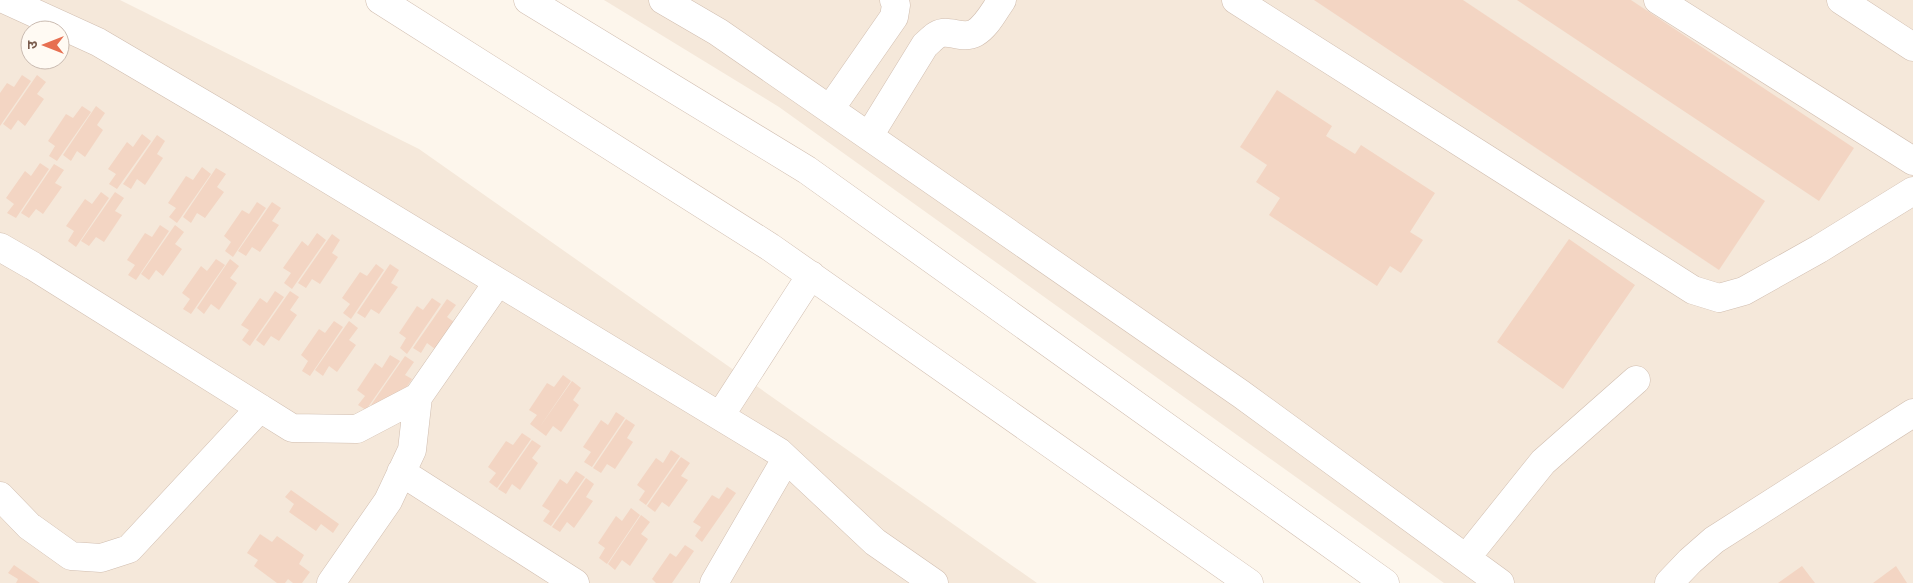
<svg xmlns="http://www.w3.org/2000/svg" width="1913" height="583" font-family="Helvetica,'Noto Sans Devanagari',sans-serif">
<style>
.residential{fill:#f5e8da;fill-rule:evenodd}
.building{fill:#f3d5c3}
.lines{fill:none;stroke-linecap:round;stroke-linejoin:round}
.minor-casing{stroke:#d1beb0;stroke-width:29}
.minor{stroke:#fff;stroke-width:28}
</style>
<rect width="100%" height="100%" fill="#fdf6ec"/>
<path class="residential" d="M 0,0 L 120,0 L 419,149 L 1037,583 L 0,583 ZM 30,30 L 60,30 L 60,60 L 30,60 Z
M 604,0 L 1913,0 L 1913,583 L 1444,583 L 779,107 Z"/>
<path class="building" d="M 1314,0 L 1463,0 L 1765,201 L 1719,270 Z
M 1517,0 L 1631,0 L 1854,148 L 1819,201 Z
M 22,75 L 31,81 L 0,126 L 0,93 L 7,83 L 14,87 Z
M 37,75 L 46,82 L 37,94 L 44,99 L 25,126 L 18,120 L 11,130 L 3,124 Z
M 1277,90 L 1332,126 L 1326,136 L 1355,154 L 1361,145 L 1435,193 L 1410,232 L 1423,240 L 1401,273 L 1390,266 L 1377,286 L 1269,215 L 1280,198 L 1256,182 L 1267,165 L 1240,147 Z
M 82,106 L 91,112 L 57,161 L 49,156 L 55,146 L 48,141 L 66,114 L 73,118 Z
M 96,106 L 105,113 L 97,125 L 103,130 L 85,157 L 77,151 L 71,161 L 63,155 Z
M 142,134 L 151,141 L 117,189 L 109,184 L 116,174 L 108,169 L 127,142 L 133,147 Z
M 157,135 L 165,141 L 157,154 L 163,158 L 145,185 L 137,179 L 131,189 L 123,184 Z
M 40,163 L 49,169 L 16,218 L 7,213 L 14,204 L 6,198 L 25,171 L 31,176 Z
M 54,164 L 64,170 L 55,183 L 62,187 L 43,214 L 36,209 L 29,218 L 21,213 Z
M 202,167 L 211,174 L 177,223 L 169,217 L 176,208 L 168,203 L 186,176 L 193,180 Z
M 216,168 L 226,174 L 217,187 L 224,192 L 205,218 L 197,213 L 191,223 L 183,217 Z
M 101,192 L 109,198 L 76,247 L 68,241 L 74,231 L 66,226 L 85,199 L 92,204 Z
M 115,192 L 124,198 L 115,211 L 122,215 L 104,242 L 96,237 L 89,246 L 81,241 Z
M 257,202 L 266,208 L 233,257 L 225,251 L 231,242 L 224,236 L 242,210 L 249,214 Z
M 272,202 L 281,208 L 272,221 L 279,225 L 260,252 L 252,247 L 246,256 L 238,251 Z
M 160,225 L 169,231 L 136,280 L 128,275 L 135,265 L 127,260 L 145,233 L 152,237 Z
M 175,225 L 184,232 L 175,244 L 182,249 L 163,276 L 156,270 L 149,280 L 141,274 Z
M 317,233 L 326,240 L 292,289 L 284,283 L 291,273 L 283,268 L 302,241 L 308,246 Z
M 332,234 L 340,240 L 332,253 L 338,257 L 320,284 L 312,279 L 306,288 L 298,283 Z
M 1569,239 L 1635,285 L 1563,389 L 1497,342 Z
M 216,259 L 225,265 L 191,314 L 183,309 L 190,299 L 182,293 L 201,266 L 207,271 Z
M 230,259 L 239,266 L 230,278 L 237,283 L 219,310 L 211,304 L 204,314 L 197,308 Z
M 376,264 L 384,270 L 351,319 L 343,313 L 350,304 L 342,298 L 360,272 L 367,276 Z
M 390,264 L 399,270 L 391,283 L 398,287 L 379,314 L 371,309 L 365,318 L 357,313 Z
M 275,291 L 284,297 L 250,346 L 242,340 L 249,330 L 241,325 L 260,298 L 267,303 Z
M 290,291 L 299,297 L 290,310 L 297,315 L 279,341 L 271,336 L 264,346 L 256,340 Z
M 432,298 L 441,304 L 407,354 L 400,348 L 406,338 L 399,333 L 417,306 L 423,310 Z
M 447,299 L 456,305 L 447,317 L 454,322 L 435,349 L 427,343 L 421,353 L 413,348 Z
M 334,321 L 343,327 L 310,376 L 302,371 L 308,361 L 301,355 L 319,329 L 325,333 Z
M 349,321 L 358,328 L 349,340 L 356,345 L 337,372 L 329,366 L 323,376 L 315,370 Z
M 390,355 L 400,361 L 366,410 L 358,405 L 365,396 L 357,390 L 375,363 L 382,368 Z
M 405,356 L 414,362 L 405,375 L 412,379 L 394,406 L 379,410 L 371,405 Z
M 563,375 L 571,381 L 539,428 L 572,381 L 581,388 L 573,400 L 579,405 L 561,432 L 553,426 L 546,436 L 530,424 L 537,415 L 529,410 L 547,383 L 554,387 Z
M 616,412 L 625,418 L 592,467 L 584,462 L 591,452 L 583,447 L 601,420 L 608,425 Z
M 626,419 L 635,425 L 627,438 L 633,442 L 615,469 L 607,464 L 601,473 L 593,468 Z
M 522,433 L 531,439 L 497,488 L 489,482 L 496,473 L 488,467 L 506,441 L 513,445 Z
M 532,440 L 541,446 L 532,458 L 538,463 L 520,490 L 512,484 L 506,494 L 498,489 Z
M 671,450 L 680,456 L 646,505 L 639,500 L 645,491 L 637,485 L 656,458 L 663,463 Z
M 681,457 L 690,463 L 681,476 L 688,480 L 669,507 L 662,502 L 655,512 L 647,506 Z
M 576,471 L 585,477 L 551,526 L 543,521 L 550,511 L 542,506 L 560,479 L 567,484 Z
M 586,478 L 594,484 L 586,497 L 593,501 L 574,528 L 567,522 L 560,532 L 552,527 Z
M 727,487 L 736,493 L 702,542 L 695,536 L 701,527 L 693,522 L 712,495 L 719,499 Z
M 291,490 L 339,524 L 333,533 L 321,524 L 316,531 L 289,512 L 294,504 L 285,497 Z
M 631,508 L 640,515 L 607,564 L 599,558 L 605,548 L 598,543 L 616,516 L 622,521 Z
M 641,515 L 650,522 L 641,534 L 648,539 L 630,566 L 622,560 L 615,570 L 608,564 Z
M 260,534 L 272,542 L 277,536 L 304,555 L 299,564 L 310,572 L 302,583 L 293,583 L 288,579 L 285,583 L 277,583 L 254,566 L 258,560 L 247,553 Z
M 685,545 L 694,551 L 672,583 L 656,583 L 652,579 L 670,553 L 676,557 Z
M 14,565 L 40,583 L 16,583 L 18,579 L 8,573 Z
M 1802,566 L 1815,583 L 1778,583 Z
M 1896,566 L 1907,583 L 1873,583 Z"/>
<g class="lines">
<g class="minor-casing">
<path id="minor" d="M 6,0 L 98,42 L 229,119 L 779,452 L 875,542 L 934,583
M 380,0 L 770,247 L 1249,583
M 528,0 L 807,170 L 1385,583
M 663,0 L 718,32 L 1241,394 L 1500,583
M 1236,0 L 1693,290 L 1719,298 L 1744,291 L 1819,249 L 1913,191
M 1658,0 L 1913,161
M 1841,0 L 1913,47
M 830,109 L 894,17 L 896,5 L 894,0
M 869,136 L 925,45 C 929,42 933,37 937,35 C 948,28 962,40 975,33 C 987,26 994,11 1002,0
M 0,247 L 33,266 L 292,428 L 357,429 L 418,397 L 498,282
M 720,416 L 811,275
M 401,472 L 575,583
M 0,496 L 29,526 L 71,556 L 101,558 L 129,549 L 260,408
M 1466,558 L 1543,462 L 1636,380
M 331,583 L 388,501 L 412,450 L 418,397
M 714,583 L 786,459
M 1669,583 L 1690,561 L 1714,540 L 1913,413"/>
</g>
<use href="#minor" class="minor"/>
</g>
<g transform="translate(45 45) rotate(270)"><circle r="24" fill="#fffaf3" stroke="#cabbb1"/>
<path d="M0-4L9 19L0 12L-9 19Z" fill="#e76f51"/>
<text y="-8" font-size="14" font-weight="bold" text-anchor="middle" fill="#7a5c4d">उ</text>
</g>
</svg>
